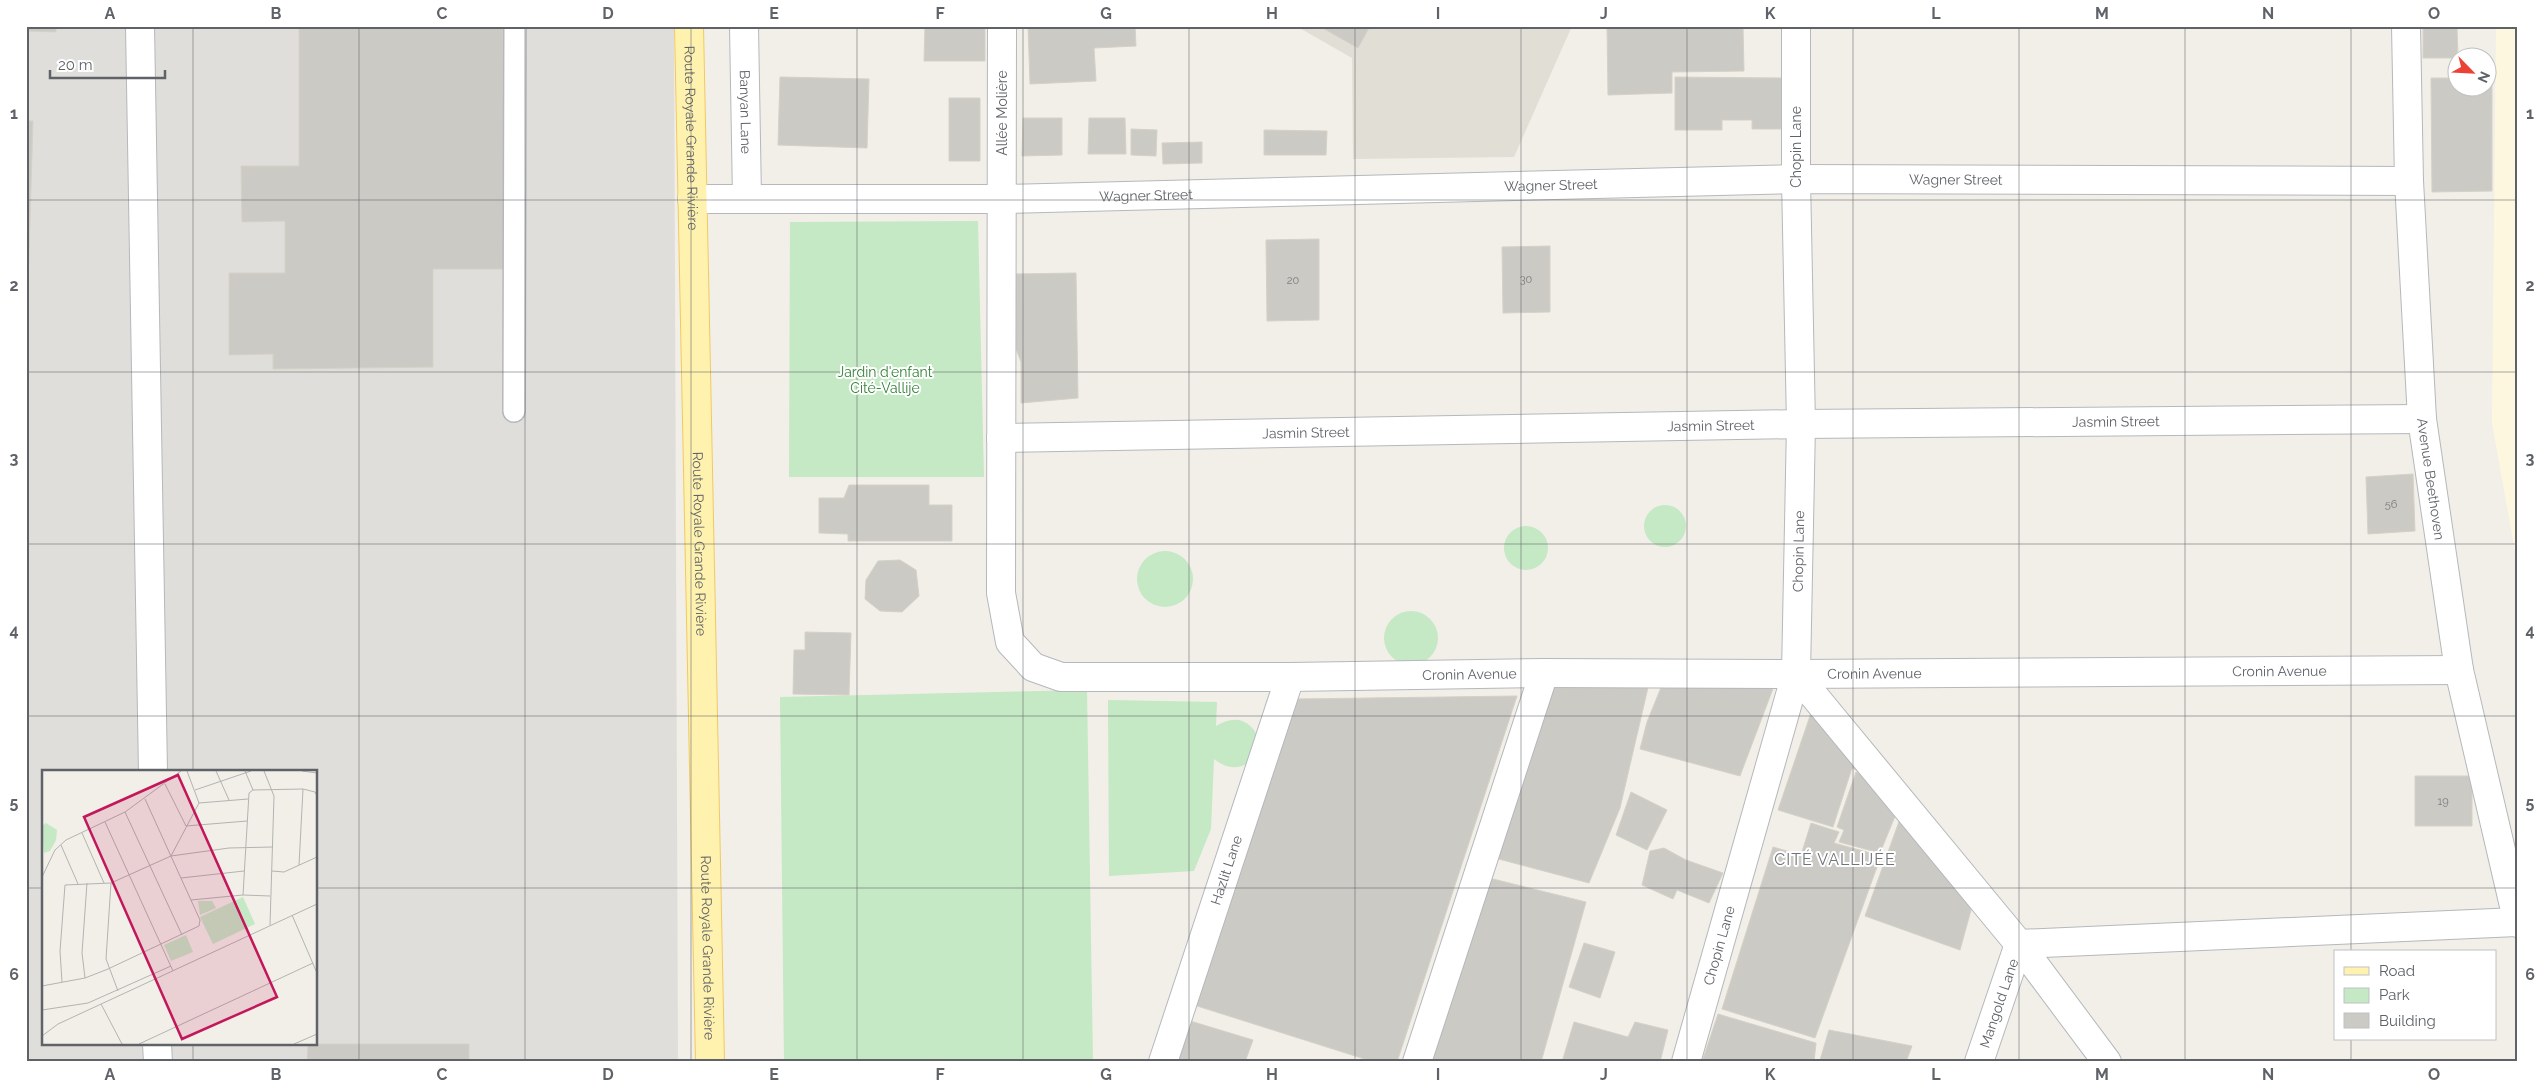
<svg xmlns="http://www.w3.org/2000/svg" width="2544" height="1088" font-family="Raleway,sans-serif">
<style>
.commercial{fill:#fef7e0}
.industrial{fill:#e0deda;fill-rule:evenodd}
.education{fill:#e1ded6}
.green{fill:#c5e8c5}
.building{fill:#cccac5;stroke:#d6d1c6}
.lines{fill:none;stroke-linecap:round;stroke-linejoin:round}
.lane-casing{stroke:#b5b8bc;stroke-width:24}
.street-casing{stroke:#b5b8bc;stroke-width:30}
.primary-casing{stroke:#f2c960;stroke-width:30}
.lane{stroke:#fff;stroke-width:21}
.street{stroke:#fff;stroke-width:28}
.primary{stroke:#fff2af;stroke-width:28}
.grid{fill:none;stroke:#5f6368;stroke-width:1;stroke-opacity:0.55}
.labels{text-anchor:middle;stroke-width:4;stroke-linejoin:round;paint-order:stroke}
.number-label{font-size:11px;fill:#7a7d7f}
.street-label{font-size:14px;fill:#5f6368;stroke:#fff}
.park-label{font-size:14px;fill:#348238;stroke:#fff}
.quarter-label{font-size:16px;letter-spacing:1px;fill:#70757a;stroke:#fff}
.inset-road{fill:none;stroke:#b3b3b1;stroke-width:1}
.view{fill:#c2185b;fill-opacity:0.15;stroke:#c2185b;stroke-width:2.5}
.inset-edge{fill:none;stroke:#5f6368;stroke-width:2.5}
.neatline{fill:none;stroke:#5f6368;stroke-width:2}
.grid-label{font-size:16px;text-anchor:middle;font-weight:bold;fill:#5f6368}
</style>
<rect width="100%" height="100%" fill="#f1efe8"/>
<path class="commercial" d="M 2496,26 L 2518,26 L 2518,568 L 2492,423 Z"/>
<path class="industrial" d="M 26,26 L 674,26 L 678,1062 L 26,1062 ZM 44,772 L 316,772 L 316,1044 L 44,1044 Z"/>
<path class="education" d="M 1296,26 L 1572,26 L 1514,157 L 1353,159 L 1352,58 Z"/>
<path class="green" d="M 978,221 L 984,477 L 789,477 L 790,222 Z
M1644 526a21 21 0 1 1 42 0a21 21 0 1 1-42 0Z
M1504 548a22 22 0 1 1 44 0a22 22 0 1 1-44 0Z
M1137 579a28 28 0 1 1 56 0a28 28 0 1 1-56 0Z
M1384 638a27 27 0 1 1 54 0a27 27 0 1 1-54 0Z
M 1087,690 L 1093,1062 L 784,1062 L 780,697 Z
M 1108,700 L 1217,702 L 1216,726 C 1229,718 1243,716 1254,730 C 1256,733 1258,737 1258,741 C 1257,748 1251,757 1249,763 C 1235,770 1226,768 1214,759 L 1211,829 L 1194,871 L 1109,876 Z"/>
<path class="building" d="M 26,26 L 56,26 L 56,32 L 26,31 Z
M 299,26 L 503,26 L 504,269 L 433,269 L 433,367 L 273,369 L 273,354 L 229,355 L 229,273 L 285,273 L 285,221 L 242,222 L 241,166 L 299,166 Z
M 925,26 L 985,26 L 985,61 L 924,61 Z
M 1028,26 L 1135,26 L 1136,46 L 1094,48 L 1096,81 L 1030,84 Z
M 1319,26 L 1370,26 L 1358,48 Z
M 1607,26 L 1743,26 L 1744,71 L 1672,72 L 1672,93 L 1608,95 Z
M 2423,26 L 2457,26 L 2458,58 L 2423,58 Z
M 780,77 L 869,79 L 867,148 L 778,145 Z
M 1675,77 L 1782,78 L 1781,129 L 1752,129 L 1752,120 L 1722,120 L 1722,130 L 1675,130 Z
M 2486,77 L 2492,77 L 2492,191 L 2432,192 L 2431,78 L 2456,78 L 2456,88 L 2486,88 Z
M 949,98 L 980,98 L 980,161 L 949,161 Z
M 1023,118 L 1062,118 L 1062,155 L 1022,156 Z
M 1089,118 L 1125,118 L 1126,154 L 1088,154 Z
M 26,121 L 33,121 L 28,285 L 26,285 Z
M 1131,129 L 1157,130 L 1156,156 L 1131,155 Z
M 1264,130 L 1327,131 L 1326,155 L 1264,155 Z
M 1202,142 L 1202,163 L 1163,164 L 1162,143 Z
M 1319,239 L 1319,320 L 1267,321 L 1266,240 Z
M 1550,246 L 1550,312 L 1503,313 L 1502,247 Z
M 1076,273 L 1078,398 L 1021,403 L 1021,362 L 1016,349 L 1014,274 Z
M 2413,474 L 2415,531 L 2368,534 L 2366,477 Z
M 849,485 L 929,485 L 929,505 L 952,505 L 952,541 L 848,541 L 848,534 L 819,533 L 819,498 L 844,498 Z
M 900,560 L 916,570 L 919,596 L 902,612 L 880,611 L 865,599 L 866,580 L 878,561 Z
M 805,632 L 851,633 L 849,695 L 793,694 L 794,650 L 805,650 Z
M 1650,679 L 1620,808 L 1589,883 L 1495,858 L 1554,680 Z
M 1662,685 L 1774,686 L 1740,776 L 1640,749 L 1647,722 Z
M 1517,696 L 1397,1062 L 1374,1062 L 1194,1005 L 1294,699 Z
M 1812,710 L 1865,774 L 1852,768 L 1833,827 L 1778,810 Z
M 1856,772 L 1867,777 L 1898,809 L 1880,853 L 1839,842 L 1844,830 L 1837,827 Z
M 2415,776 L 2472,776 L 2472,826 L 2415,826 Z
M 1631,792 L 1667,810 L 1647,850 L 1616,835 Z
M 1901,816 L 1973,903 L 1960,950 L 1865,916 Z
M 1811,823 L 1839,832 L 1834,843 L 1881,856 L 1815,1038 L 1722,1009 L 1773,847 L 1801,855 Z
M 1664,848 L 1686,860 L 1723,873 L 1709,903 L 1677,890 L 1673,899 L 1642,885 L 1650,851 Z
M 1489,878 L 1586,902 L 1541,1062 L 1430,1062 Z
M 1584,943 L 1615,952 L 1600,998 L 1569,987 Z
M 1718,1014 L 1816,1043 L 1814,1062 L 1702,1062 Z
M 1187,1020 L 1253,1040 L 1245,1062 L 1174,1062 Z
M 1574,1022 L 1628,1037 L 1635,1022 L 1668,1030 L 1660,1062 L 1562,1062 Z
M 1829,1030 L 1912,1046 L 1906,1062 L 1825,1062 L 1820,1060 Z
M 308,1044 L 469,1044 L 469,1062 L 307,1062 Z"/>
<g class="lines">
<g class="lane-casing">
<path id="lane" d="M 514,411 L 515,26"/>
</g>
<g class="street-casing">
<g id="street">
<path d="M 140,26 L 153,772"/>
<path id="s1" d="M 744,26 L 747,199"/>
<path id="s2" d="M 1002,26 L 1001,593 L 1010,642 L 1033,667 L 1061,677 L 1290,677 L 1544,673 L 1796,674 L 2459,670"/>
<path id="s3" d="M 2406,26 L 2409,181 L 2422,419 L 2459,670 L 2518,923"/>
<path id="s4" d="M 692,199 L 1003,199 L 1796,179 L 2409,181"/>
<path id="s5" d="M 1001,438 L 1801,424 L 2422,419"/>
<path d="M 1796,674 L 2019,944 L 2107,1062"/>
<path d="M 157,1044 L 158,1062"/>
<path id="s6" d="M 1163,1062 L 1290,677"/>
<path d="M 1417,1062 L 1544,673"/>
<path id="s7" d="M 1686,1062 L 1796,674 L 1801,424 L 1796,179 L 1796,26"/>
<path id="s8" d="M 1979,1062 L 2019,944 L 2517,922"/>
</g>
</g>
<g class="primary-casing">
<g id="primary">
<path id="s9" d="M 689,26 L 710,1062"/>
</g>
</g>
<use href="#lane" class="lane"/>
<use href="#street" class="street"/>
<use href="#primary" class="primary"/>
</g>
<path class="grid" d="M 193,26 L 193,772M 359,26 L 359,1062M 525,26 L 525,1062M 691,26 L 691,1062M 857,26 L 857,1062M 1023,26 L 1023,1062M 1189,26 L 1189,1062M 1355,26 L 1355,1062M 1521,26 L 1521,1062M 1687,26 L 1687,1062M 1853,26 L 1853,1062M 2019,26 L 2019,1062M 2185,26 L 2185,1062M 2351,26 L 2351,952M 26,200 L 2518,200M 26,372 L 2518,372M 26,544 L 2518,544M 26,716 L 2518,716M 26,888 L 44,888M 316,888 L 2518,888M 2351,1039 L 2351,1062M 193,1044 L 193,1062"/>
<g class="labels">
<g class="number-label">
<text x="1526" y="283">30</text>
<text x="1293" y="284">20</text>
<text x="2391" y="508">56</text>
<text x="2443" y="805">19</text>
</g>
<g class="street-label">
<text dy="5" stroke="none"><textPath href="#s1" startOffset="86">Banyan Lane</textPath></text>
<text transform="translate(1002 113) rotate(-90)" y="5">Allée Molière</text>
<text dy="5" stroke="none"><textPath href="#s9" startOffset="112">Route Royale Grande Rivière</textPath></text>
<text transform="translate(1796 147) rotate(-90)" y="5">Chopin Lane</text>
<text dy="5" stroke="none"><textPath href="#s4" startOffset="1264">Wagner Street</textPath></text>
<text dy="5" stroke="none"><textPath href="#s4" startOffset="859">Wagner Street</textPath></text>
<text dy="5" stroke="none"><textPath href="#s4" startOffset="454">Wagner Street</textPath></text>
<text dy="5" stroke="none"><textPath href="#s5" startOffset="1115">Jasmin Street</textPath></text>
<text dy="5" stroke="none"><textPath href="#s5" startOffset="710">Jasmin Street</textPath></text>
<text dy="5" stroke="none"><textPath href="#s5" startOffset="305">Jasmin Street</textPath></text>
<text dy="5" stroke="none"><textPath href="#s3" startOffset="454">Avenue Beethoven</textPath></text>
<text dy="5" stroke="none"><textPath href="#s9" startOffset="518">Route Royale Grande Rivière</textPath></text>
<text dy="5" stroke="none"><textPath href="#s7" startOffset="526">Chopin Lane</textPath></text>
<text dy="5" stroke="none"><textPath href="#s2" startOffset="1899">Cronin Avenue</textPath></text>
<text dy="5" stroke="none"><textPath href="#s2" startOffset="1089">Cronin Avenue</textPath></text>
<text dy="5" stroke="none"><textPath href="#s2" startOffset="1494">Cronin Avenue</textPath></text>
<text dy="5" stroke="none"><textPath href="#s6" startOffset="202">Hazlit Lane</textPath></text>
<text dy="5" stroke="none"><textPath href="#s7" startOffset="121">Chopin Lane</textPath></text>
<text dy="5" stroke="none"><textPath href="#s9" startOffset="922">Route Royale Grande Rivière</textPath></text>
<text dy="5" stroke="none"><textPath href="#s8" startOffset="62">Mangold Lane</textPath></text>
</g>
<g class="park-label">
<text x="885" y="377">Jardin d'enfant<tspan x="885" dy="16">Cité-Vallije</tspan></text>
</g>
<g class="quarter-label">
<text x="1835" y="865">CITÉ VALLIJÉE</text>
</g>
</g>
<g transform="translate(42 770)">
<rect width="275" height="275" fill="#f1efe8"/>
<path d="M 4,53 L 15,60 L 14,70 L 8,81 L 2,83 L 0,56 ZM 201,127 L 213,154 L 171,174 L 158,147 ZM 156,131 L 170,131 L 174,138 L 158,145 ZM 144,165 L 151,182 L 129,191 L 122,175 Z" fill="#c5e8c5"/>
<path class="inset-road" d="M 145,1 L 157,33M 174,1 L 187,30M 203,1 L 211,20M 222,1 L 232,26 L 228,155M 260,1 L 275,3M 123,14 L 144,56 L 205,51M 153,20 L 209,1M 157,33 L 206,29M 83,42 L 140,165M 63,52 L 131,201M 40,63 L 62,113M 19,75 L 36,114M 129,86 L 157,33M 257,95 L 261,19M 230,101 L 242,102 L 275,87M 0,107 L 13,80 L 24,70 L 83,42 L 139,1M 139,108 L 202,101M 69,113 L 64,189 L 76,221M 201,125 L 207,23 L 211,20 L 261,19 L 273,22 L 275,26M 149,130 L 201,125 L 228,126M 250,145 L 275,203M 43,208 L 40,183 L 45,113M 20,212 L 18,181 L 23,115 L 69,113 L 129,86 L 187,78 L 231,77M 0,216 L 43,208 L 66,199 L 157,156 L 158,150 L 103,29M 59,234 L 80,274M 0,240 L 46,233 L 129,196M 0,266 L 16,254 L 275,134M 97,274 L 271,193M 252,274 L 275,264"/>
<path class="view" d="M 136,5 L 235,227 L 140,269 L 42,47 Z"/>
<rect width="275" height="275" class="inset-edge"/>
</g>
<rect width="2544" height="1088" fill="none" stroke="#ffffff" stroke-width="55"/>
<rect x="2334" y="950" width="162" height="90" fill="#ffffff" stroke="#bfc1c3"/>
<rect x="2344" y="967" width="25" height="8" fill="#fff2af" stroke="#bfc1c3"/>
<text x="2379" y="976" font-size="15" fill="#5f6368">Road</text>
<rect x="2344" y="988" width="25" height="15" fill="#c5e8c5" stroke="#bfc1c3"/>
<text x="2379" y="1000" font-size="15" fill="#5f6368">Park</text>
<rect x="2344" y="1013" width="25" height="15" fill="#cccac5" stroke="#bfc1c3"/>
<text x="2379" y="1026" font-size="15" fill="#5f6368">Building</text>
<g transform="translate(2472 72) rotate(114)"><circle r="24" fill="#ffffff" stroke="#bfc1c3"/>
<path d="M0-4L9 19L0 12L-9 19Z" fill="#ea4335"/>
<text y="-8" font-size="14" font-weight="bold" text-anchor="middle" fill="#5f6368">N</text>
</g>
<path d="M50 70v8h115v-8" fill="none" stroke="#5f6368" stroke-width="2.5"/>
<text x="58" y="70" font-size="15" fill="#5f6368" stroke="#ffffff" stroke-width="4" paint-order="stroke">20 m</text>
<rect x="28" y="28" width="2488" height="1032" class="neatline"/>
<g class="grid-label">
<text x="110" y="19">A</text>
<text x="276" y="19">B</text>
<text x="442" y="19">C</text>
<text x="608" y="19">D</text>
<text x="774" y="19">E</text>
<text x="940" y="19">F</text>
<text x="1106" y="19">G</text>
<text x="1272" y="19">H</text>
<text x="1438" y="19">I</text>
<text x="1604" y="19">J</text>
<text x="1770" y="19">K</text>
<text x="1936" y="19">L</text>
<text x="2102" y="19">M</text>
<text x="2268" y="19">N</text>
<text x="2434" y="19">O</text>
<text x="14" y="119">1</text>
<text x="2530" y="119">1</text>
<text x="14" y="291">2</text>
<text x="2530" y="291">2</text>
<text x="14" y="464">3</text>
<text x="2530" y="464">3</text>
<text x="14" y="636">4</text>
<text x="2530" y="636">4</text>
<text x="14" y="808">5</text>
<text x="2530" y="808">5</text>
<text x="14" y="980">6</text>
<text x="2530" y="980">6</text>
<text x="110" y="1080">A</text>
<text x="276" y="1080">B</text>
<text x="442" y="1080">C</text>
<text x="608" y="1080">D</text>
<text x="774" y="1080">E</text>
<text x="940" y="1080">F</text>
<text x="1106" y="1080">G</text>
<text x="1272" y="1080">H</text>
<text x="1438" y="1080">I</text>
<text x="1604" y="1080">J</text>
<text x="1770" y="1080">K</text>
<text x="1936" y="1080">L</text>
<text x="2102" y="1080">M</text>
<text x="2268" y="1080">N</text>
<text x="2434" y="1080">O</text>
</g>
</svg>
